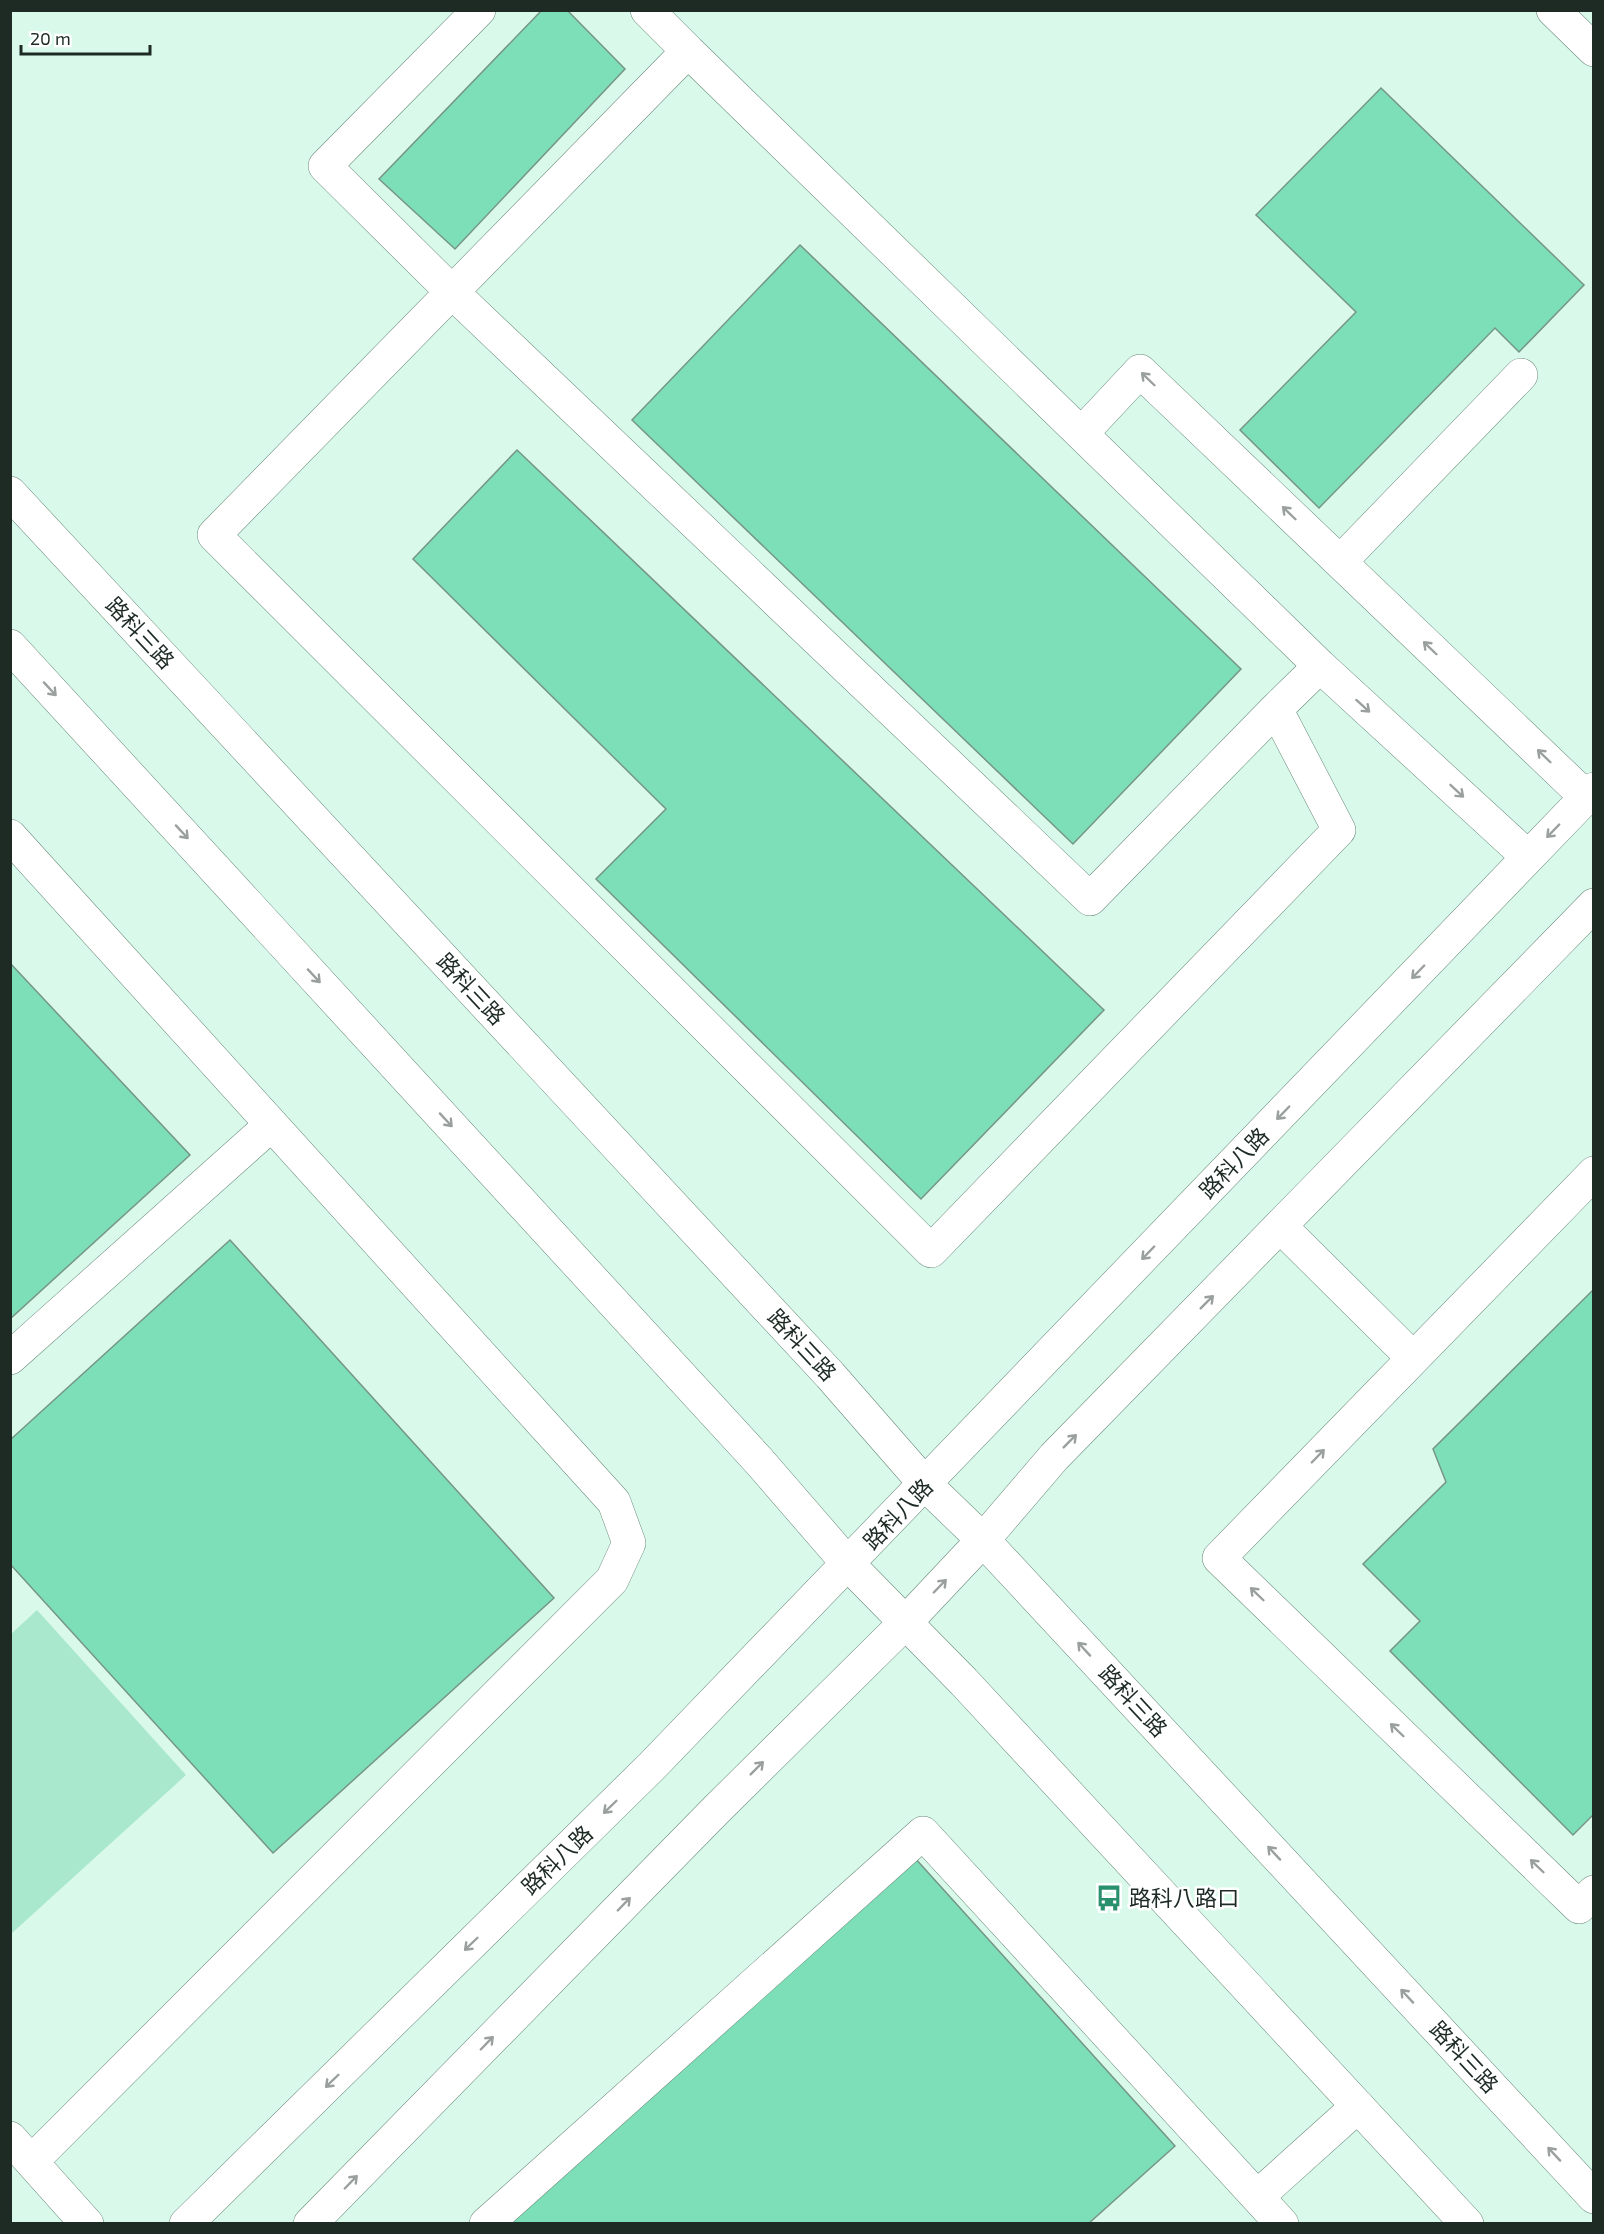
<svg xmlns="http://www.w3.org/2000/svg" width="1604" height="2234" font-family="'Exo 2','Noto Sans TC',sans-serif">
<style>
.green{fill:#aae8cd}
.building{fill:#7ddfb7;stroke:#769587;stroke-width:1.5}
.lines{fill:none;stroke-linecap:round;stroke-linejoin:round}
.minor-casing{stroke:#6a897b;stroke-width:34}
.minor{stroke:#fff;stroke-width:33}
.oneway{stroke:#9aa09d}
.labels{text-anchor:middle;stroke-width:5;stroke-linejoin:round;paint-order:stroke}
.street-label{font-size:22px;fill:#1e2b25;stroke:#fff}
.poi-label{font-size:22px;fill:#1e2b25;stroke:#fff;text-anchor:start}
</style>
<rect width="100%" height="100%" fill="#d9faeb"/>
<path class="green" d="M 37,1610 L 186,1775 L 11,1934 L 11,1634 Z"/>
<path class="building" d="M 542,10 L 567,10 L 625,69 L 455,249 L 379,179 Z
M 1381,88 L 1584,285 L 1519,352 L 1495,328 L 1319,508 L 1240,430 L 1356,312 L 1256,215 Z
M 800,245 L 1241,669 L 1073,844 L 632,420 Z
M 517,450 L 1104,1010 L 921,1199 L 596,879 L 666,809 L 413,559 Z
M 10,963 L 190,1155 L 10,1319 Z
M 230,1240 L 554,1598 L 273,1853 L 10,1564 L 10,1440 Z
M 1594,1289 L 1594,1814 L 1573,1835 L 1390,1651 L 1420,1621 L 1363,1564 L 1446,1482 L 1433,1449 Z
M 914,1857 L 1175,2146 L 1088,2224 L 507,2224 Z"/>
<g class="lines">
<g class="minor-casing">
<path id="minor" d="M 479,10 L 325,166 L 452,292 L 1090,899 L 1276,709
M 647,10 L 688,51
M 1553,10 L 1594,50
M 1082,433 L 1140,371 L 1586,797
M 10,493 L 830,1375 L 926,1485 L 983,1540 L 1594,2197
M 1340,562 L 1521,375
M 10,646 L 759,1461 L 849,1565 L 964,1682 L 1467,2224
M 1320,666 L 1276,709 L 1339,830 L 931,1251 L 214,535 L 688,51 L 1320,666 L 1528,857
M 10,836 L 614,1502 L 629,1543 L 612,1580 L 32,2161
M 1594,1173 L 1219,1558 L 1579,1907 L 1594,1892
M 1281,1227 L 1413,1358
M 10,1358 L 271,1125
M 10,2138 L 87,2224
M 1258,2196 L 1358,2106
M 186,2224 L 652,1766 L 1594,789
M 310,2224 L 716,1810 L 904,1624 L 983,1540 L 1054,1457 L 1594,905
M 486,2224 L 923,1833 L 1282,2224"/>
</g>
<use href="#minor" class="minor"/>
</g>
<defs><path id="oneway-shaft" d="M-6 0H5M1.5-3L5.5 0L1.5 3" fill="none" stroke-width="1.6" stroke-linecap="round" stroke-linejoin="round" transform="scale(1.5)"/></defs>
<g class="oneway">
<use href="#oneway-shaft" transform="translate(1148 379) rotate(-136)"/>
<use href="#oneway-shaft" transform="translate(1289 513) rotate(-136)"/>
<use href="#oneway-shaft" transform="translate(1430 648) rotate(-136)"/>
<use href="#oneway-shaft" transform="translate(50 689) rotate(47)"/>
<use href="#oneway-shaft" transform="translate(1363 706) rotate(42)"/>
<use href="#oneway-shaft" transform="translate(1544 756) rotate(-136)"/>
<use href="#oneway-shaft" transform="translate(1457 791) rotate(43)"/>
<use href="#oneway-shaft" transform="translate(1553 831) rotate(134)"/>
<use href="#oneway-shaft" transform="translate(182 832) rotate(47)"/>
<use href="#oneway-shaft" transform="translate(1418 972) rotate(134)"/>
<use href="#oneway-shaft" transform="translate(314 976) rotate(47)"/>
<use href="#oneway-shaft" transform="translate(1283 1113) rotate(134)"/>
<use href="#oneway-shaft" transform="translate(446 1120) rotate(47)"/>
<use href="#oneway-shaft" transform="translate(1148 1253) rotate(134)"/>
<use href="#oneway-shaft" transform="translate(1207 1302) rotate(-45)"/>
<use href="#oneway-shaft" transform="translate(1070 1441) rotate(-45)"/>
<use href="#oneway-shaft" transform="translate(1318 1456) rotate(-46)"/>
<use href="#oneway-shaft" transform="translate(940 1586) rotate(-46)"/>
<use href="#oneway-shaft" transform="translate(1257 1594) rotate(-136)"/>
<use href="#oneway-shaft" transform="translate(1084 1649) rotate(-133)"/>
<use href="#oneway-shaft" transform="translate(1397 1730) rotate(-136)"/>
<use href="#oneway-shaft" transform="translate(757 1768) rotate(-45)"/>
<use href="#oneway-shaft" transform="translate(610 1807) rotate(136)"/>
<use href="#oneway-shaft" transform="translate(1274 1853) rotate(-133)"/>
<use href="#oneway-shaft" transform="translate(1537 1866) rotate(-136)"/>
<use href="#oneway-shaft" transform="translate(624 1904) rotate(-46)"/>
<use href="#oneway-shaft" transform="translate(471 1944) rotate(136)"/>
<use href="#oneway-shaft" transform="translate(1407 1996) rotate(-133)"/>
<use href="#oneway-shaft" transform="translate(487 2043) rotate(-46)"/>
<use href="#oneway-shaft" transform="translate(332 2081) rotate(136)"/>
<use href="#oneway-shaft" transform="translate(1554 2154) rotate(-133)"/>
<use href="#oneway-shaft" transform="translate(351 2182) rotate(-46)"/>
</g>
<defs>
<g id="bus-bare" transform="scale(2.07)"><path d="M-5-6H5V4H4V6H2V4H-2V6H-4V4H-5ZM-3.5-4V0h7V-4ZM-3.5 1.2v1.5H-2V1.2ZM2 1.2v1.5H3.5V1.2Z" fill="#29906d" stroke="#fff" stroke-width="2.5" paint-order="stroke"/></g>
</defs>
<g fill-rule="evenodd">
<use href="#bus-bare" x="1109" y="1898"/>
</g>
<g class="labels">
<g class="street-label">
<text transform="translate(140 633) rotate(47)" y="8">路科三路</text>
<text transform="translate(471 989) rotate(47)" y="8">路科三路</text>
<text transform="translate(1234 1163) rotate(-46)" y="8">路科八路</text>
<text transform="translate(802 1345) rotate(47)" y="8">路科三路</text>
<text transform="translate(898 1514) rotate(-46)" y="8">路科八路</text>
<text transform="translate(1133 1701) rotate(47)" y="8">路科三路</text>
<text transform="translate(557 1860) rotate(-44)" y="8">路科八路</text>
<text transform="translate(1464 2057) rotate(47)" y="8">路科三路</text>
</g>
<g class="poi-label">
<text x="1129" y="1906">路科八路口</text>
</g>
</g>
<rect width="1604" height="2234" fill="none" stroke="#1e2b25" stroke-width="24"/>
<path d="M21 45v9h129v-9" fill="none" stroke="#1e2b25" stroke-width="3"/>
<text x="30" y="45" font-size="18" fill="#1e2b25" stroke="#ffffff" stroke-width="4.5" paint-order="stroke">20 m</text>
</svg>
